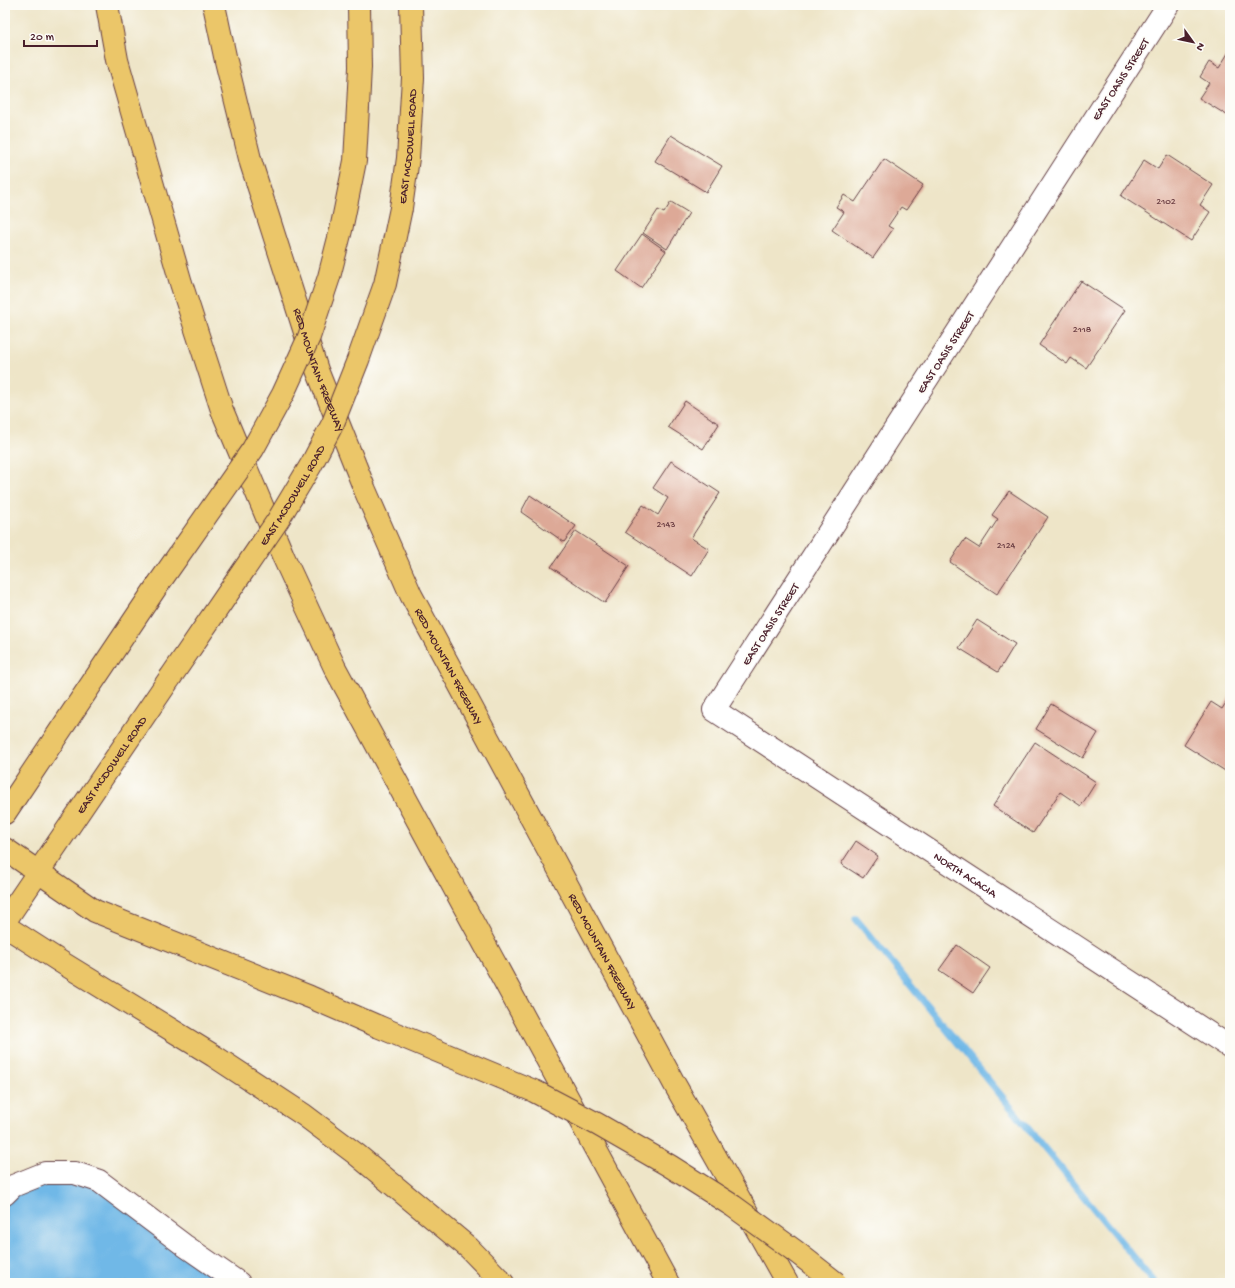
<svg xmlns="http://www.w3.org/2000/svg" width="1235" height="1288" font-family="'Gochi Hand',sans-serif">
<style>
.water{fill:#6fb8e7;stroke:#5c6c89}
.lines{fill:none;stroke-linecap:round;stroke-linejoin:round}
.stream{stroke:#6fb8e7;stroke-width:7}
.building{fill:#dda997}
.minor-casing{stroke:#633d43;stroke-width:24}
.major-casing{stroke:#633d43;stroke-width:24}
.highway-casing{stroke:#633d43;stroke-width:24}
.minor{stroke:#fff;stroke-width:22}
.major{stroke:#ebc669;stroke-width:22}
.highway{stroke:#ebc669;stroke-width:22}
.major-bridge-casing{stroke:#633d43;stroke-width:24;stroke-linecap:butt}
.highway-bridge-casing{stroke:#633d43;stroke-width:24;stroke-linecap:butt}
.major-bridge{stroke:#ebc669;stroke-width:22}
.highway-bridge{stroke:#ebc669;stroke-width:22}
.labels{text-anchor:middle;stroke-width:3.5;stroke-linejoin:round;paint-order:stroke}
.number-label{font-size:10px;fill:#6f4246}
.street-label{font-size:12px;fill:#4a1f2b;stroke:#fdfcf7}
</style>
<rect width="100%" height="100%" fill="#fdfcf7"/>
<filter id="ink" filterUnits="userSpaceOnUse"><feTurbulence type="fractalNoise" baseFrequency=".025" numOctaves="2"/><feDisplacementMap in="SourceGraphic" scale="8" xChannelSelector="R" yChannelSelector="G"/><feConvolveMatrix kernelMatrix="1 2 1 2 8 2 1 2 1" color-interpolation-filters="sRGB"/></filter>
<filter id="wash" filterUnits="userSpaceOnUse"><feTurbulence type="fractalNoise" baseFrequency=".012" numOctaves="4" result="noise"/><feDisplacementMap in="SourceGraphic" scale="16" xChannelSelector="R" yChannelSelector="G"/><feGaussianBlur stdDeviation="0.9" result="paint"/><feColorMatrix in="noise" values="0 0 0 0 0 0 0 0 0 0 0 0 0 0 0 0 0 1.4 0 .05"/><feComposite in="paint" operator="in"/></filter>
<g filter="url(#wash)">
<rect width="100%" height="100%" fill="#eee5c8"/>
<path class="water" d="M 75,1173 L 239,1283 L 5,1283 L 5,1194 Z"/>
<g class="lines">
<path class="stream" d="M 856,919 L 1155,1283"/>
</g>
<g id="blocks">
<path class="building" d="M 1230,50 L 1230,117 L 1199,98 L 1209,83 L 1200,77 L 1209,62 L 1219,68 Z
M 671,135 L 722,166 L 706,192 L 655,161 Z
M 1167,155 L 1213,185 L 1200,205 L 1210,212 L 1191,241 L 1121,196 L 1144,160 L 1158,169 Z
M 884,159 L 923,185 L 906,210 L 901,207 L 888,226 L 893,229 L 873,258 L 832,230 L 844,212 L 836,207 L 844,195 L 855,202 Z
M 671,202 L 689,213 L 667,249 L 643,233 L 658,210 L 664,213 Z
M 642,234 L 666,251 L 641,288 L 617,271 Z
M 1081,281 L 1125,310 L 1086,368 L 1071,358 L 1067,364 L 1039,345 Z
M 685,401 L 719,424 L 703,449 L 668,427 Z
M 671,461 L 720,493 L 691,538 L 709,549 L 692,576 L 625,532 L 643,505 L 658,515 L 668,498 L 653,488 Z
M 1009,491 L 1048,517 L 997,594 L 950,562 L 965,539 L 979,548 L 998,519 L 992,515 Z
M 530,495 L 576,526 L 564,542 L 521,512 Z
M 576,531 L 629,566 L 605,603 L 551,567 Z
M 977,620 L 1015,644 L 998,672 L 959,648 Z
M 1230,696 L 1230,774 L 1184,745 L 1211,702 L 1222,709 Z
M 1051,704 L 1098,733 L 1083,758 L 1036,729 Z
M 1035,742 L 1096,782 L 1081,806 L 1060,792 L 1033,833 L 993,806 Z
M 856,841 L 878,856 L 863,878 L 841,864 Z
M 957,945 L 990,968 L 973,993 L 939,970 Z"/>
</g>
</g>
<g filter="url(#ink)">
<use href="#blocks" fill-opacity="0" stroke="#633d43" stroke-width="1"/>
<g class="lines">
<g class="minor-casing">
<g id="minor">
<path id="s1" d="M 1168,5 L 714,710 L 1230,1047"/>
<path d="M 5,1194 L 13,1186 L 45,1173 L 75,1173 L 99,1181 L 184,1245 L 239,1283"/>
</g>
</g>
<g class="major-casing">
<g id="major">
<path d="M 358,107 L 360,67 L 359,5"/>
<path id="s2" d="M 401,208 L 408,158 L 413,78 L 411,5"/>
<path d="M 5,813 L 157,586"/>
<path id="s3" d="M 5,921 L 170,678"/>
</g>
</g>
<g class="highway-casing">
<g id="highway">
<path d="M 107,5 L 117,60 L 181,283 L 222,410 L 284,558 L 335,668 L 668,1283"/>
<path id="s4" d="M 214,5 L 226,61 L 251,163 L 317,370 L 365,490 L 411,595 L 675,1085 L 787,1283"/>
<path d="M 5,849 L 95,911 L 310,997 L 377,1026"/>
<path d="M 5,926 L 61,962 L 214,1056 L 304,1115 L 356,1154 L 469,1248 L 503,1283"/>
</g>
</g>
<use href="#minor" class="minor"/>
<use href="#major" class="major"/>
<use href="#highway" class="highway"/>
<g class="major-bridge-casing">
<g id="major-bridge">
<path d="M 157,586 L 253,449 L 283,394 L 309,337 L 329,277 L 341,230 L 355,161 L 358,107"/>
<path id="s5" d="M 170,678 L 278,520 L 311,465 L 333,423 L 358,360 L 385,284 L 401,208"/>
</g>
</g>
<g class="highway-bridge-casing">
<path id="highway-bridge" d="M 377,1026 L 534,1091 L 597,1124 L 670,1166 L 733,1206 L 795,1251 L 836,1283"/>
</g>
<use href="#major-bridge" class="major-bridge"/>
<use href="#highway-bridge" class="highway-bridge"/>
</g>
</g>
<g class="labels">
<g class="number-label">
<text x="1166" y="204">2102</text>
<text x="1082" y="332">2118</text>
<text x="666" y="527">2143</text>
<text x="1006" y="548">2124</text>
</g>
<g class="street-label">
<text transform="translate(1120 79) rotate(-57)" y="4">EAST OASIS STREET</text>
<text dy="4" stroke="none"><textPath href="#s2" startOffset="62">EAST MCDOWELL ROAD</textPath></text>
<text transform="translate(945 352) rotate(-57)" y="4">EAST OASIS STREET</text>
<text dy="4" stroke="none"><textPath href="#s4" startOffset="380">RED MOUNTAIN FREEWAY</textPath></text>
<text dy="4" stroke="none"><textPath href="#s5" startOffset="220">EAST MCDOWELL ROAD</textPath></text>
<text transform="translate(770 624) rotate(-57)" y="4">EAST OASIS STREET</text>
<text dy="4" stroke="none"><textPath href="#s4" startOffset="704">RED MOUNTAIN FREEWAY</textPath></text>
<text dy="4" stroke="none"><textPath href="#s3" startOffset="189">EAST MCDOWELL ROAD</textPath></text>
<text dy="4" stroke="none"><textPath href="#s1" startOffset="1139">NORTH ACACIA</textPath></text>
<text dy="4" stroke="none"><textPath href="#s4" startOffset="1028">RED MOUNTAIN FREEWAY</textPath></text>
</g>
</g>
<rect width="1235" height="1288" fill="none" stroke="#fdfcf7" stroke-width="20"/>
<g transform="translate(1193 42) rotate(123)" stroke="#fdfcf7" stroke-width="3" paint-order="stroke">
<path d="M0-3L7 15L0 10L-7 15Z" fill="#4a1f2b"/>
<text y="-6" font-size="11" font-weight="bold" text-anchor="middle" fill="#4a1f2b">N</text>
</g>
<path d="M24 40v6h73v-6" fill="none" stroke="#4a1f2b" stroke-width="2"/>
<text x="30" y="40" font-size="12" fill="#4a1f2b" stroke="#fdfcf7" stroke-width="3" paint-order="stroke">20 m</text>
</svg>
